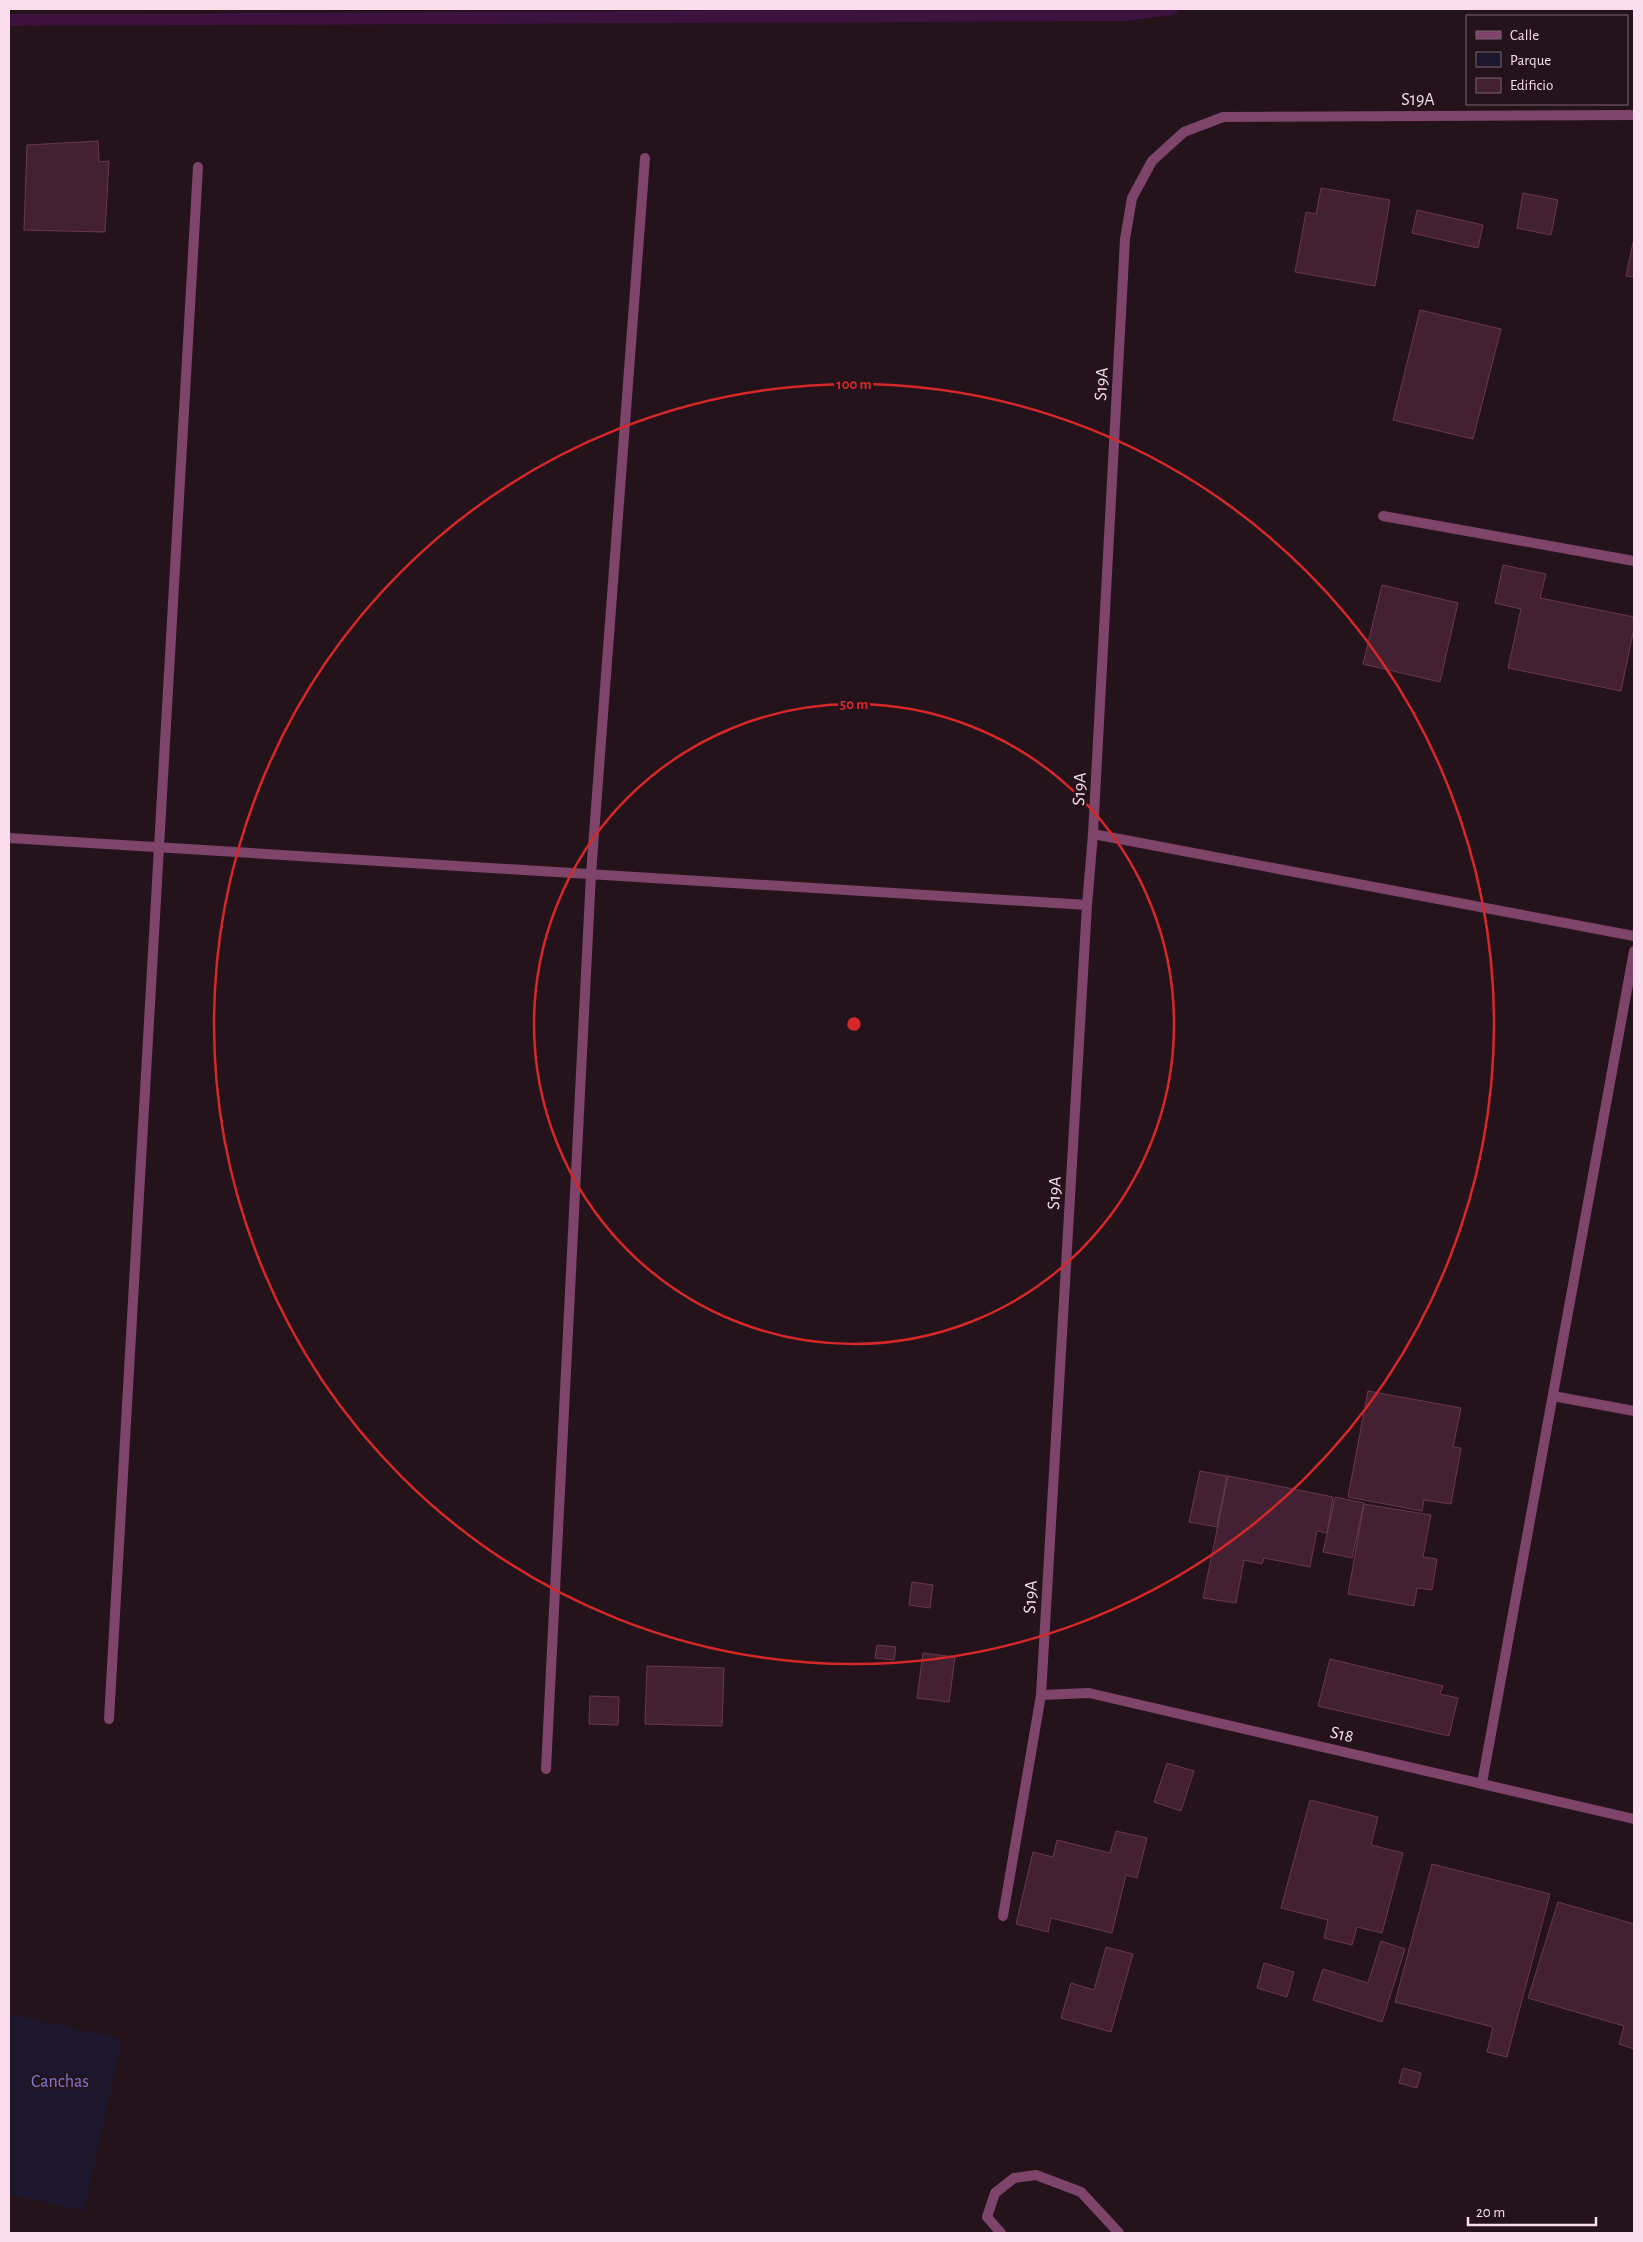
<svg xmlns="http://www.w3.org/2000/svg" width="1643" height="2242" font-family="'Alegreya Sans',sans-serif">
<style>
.green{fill:#1d172e}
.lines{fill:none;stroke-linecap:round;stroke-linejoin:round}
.stream{stroke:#3d123f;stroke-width:12}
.building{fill:#442132;stroke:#6c3651}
.minor{stroke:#7e4469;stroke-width:10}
.ring{fill:none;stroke:#d62828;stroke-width:2.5}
.labels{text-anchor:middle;stroke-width:5;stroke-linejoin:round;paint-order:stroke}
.street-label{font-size:18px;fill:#fadced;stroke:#25131c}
.park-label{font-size:18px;fill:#7e78d3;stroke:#25131c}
.centre{fill:#d62828;stroke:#25131c;stroke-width:2.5}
.ring-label{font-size:15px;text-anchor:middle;font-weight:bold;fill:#d62828;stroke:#25131c;stroke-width:5;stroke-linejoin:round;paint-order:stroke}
</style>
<rect width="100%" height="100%" fill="#25131c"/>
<path class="green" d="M 9,2014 L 122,2039 L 84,2211 L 9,2194 Z"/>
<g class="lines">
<path class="stream" d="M 9,20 L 1125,15 L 1172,9"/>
</g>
<path class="building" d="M 98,141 L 99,162 L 109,161 L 105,232 L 24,230 L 27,145 Z
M 1321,188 L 1390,200 L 1375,286 L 1295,272 L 1306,212 L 1316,214 Z
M 1523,193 L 1558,200 L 1551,235 L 1517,228 Z
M 1417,210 L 1483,225 L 1478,248 L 1412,233 Z
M 1634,238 L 1634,277 L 1626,276 Z
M 1420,310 L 1501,329 L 1473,439 L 1393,420 Z
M 1503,565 L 1546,574 L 1540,598 L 1634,617 L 1634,628 L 1621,691 L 1508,668 L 1521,609 L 1495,603 Z
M 1382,585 L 1458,603 L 1440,682 L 1363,664 Z
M 1368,1391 L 1461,1408 L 1453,1447 L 1461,1448 L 1451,1504 L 1424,1500 L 1422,1511 L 1348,1497 Z
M 1200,1471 L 1227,1476 L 1217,1527 L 1189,1522 Z
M 1228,1476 L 1333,1497 L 1327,1533 L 1317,1531 L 1310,1567 L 1264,1558 L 1262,1564 L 1244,1560 L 1236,1603 L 1203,1598 Z
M 1335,1497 L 1364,1503 L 1352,1558 L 1323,1552 Z
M 1364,1504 L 1431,1515 L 1423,1557 L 1437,1559 L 1432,1590 L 1417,1588 L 1414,1606 L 1348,1594 Z
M 912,1582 L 933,1585 L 930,1608 L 909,1605 Z
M 877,1645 L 896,1647 L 894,1660 L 875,1658 Z
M 923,1653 L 955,1657 L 949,1702 L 917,1698 Z
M 1330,1659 L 1443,1686 L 1440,1694 L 1458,1698 L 1449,1736 L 1318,1706 Z
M 647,1666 L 724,1668 L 722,1726 L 645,1724 Z
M 590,1696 L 619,1697 L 618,1725 L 589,1724 Z
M 1167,1763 L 1194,1771 L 1181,1811 L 1154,1802 Z
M 1310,1800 L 1378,1817 L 1371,1845 L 1403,1853 L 1382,1933 L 1357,1927 L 1352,1945 L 1324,1938 L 1328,1920 L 1281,1908 Z
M 1116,1831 L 1147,1838 L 1137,1878 L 1126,1875 L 1112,1933 L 1051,1918 L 1048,1932 L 1016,1924 L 1033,1852 L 1053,1857 L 1057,1840 L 1110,1853 Z
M 1432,1864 L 1550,1894 L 1507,2057 L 1487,2052 L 1493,2027 L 1395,2002 Z
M 1558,1902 L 1634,1924 L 1634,2049 L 1619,2044 L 1624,2026 L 1528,1998 Z
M 1381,1941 L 1405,1949 L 1382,2022 L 1313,2000 L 1323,1969 L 1368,1983 Z
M 1106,1947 L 1133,1954 L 1111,2032 L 1061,2018 L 1071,1983 L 1094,1990 Z
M 1264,1963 L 1294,1972 L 1287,1997 L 1257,1988 Z
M 1403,2068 L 1421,2073 L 1417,2088 L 1399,2083 Z"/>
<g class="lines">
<path class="minor" d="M 1383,516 L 1634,561
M 1093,834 L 1634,936
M 9,838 L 1087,905
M 1553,1396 L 1634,1411
M 1041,1695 L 1089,1693 L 1634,1819
M 109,1719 L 198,167
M 546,1769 L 591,874 L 645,158
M 1482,1783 L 1634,951
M 1003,1916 L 1041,1695 L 1087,905 L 1093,834 L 1125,239 L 1132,198 L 1152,161 L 1184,132 L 1223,117 L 1634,115
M 1001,2233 L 987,2217 L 995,2193 L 1014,2178 L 1036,2175 L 1081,2192 L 1119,2233"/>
</g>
<g class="ring">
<circle cx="854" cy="1024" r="320"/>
<circle cx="854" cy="1024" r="640"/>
</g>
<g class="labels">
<g class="street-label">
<text x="1418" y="105">S19A</text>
<text transform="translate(1101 384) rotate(-87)" y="6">S19A</text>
<text transform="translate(1079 789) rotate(-87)" y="6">S19A</text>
<text transform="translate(1054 1193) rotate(-87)" y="6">S19A</text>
<text transform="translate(1030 1597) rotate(-87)" y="6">S19A</text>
<text transform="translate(1342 1734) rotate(13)" y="6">S18</text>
</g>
<g class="park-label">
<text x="60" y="2087">Canchas</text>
</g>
</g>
<circle cx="854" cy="1024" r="8" class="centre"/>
<g class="ring-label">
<text x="854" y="389">100 m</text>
<text x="854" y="709">50 m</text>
</g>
<rect width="1643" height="2242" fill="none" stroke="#fadced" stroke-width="20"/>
<rect x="1466" y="15" width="162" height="90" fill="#25131c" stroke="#7a6370"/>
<rect x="1476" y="31" width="25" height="8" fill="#7e4469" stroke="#7a6370"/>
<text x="1510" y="40" font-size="15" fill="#fadced">Calle</text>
<rect x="1476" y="52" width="25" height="15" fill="#1d172e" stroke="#7a6370"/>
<text x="1510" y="65" font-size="15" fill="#fadced">Parque</text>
<rect x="1476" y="78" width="25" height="15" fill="#442132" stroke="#7a6370"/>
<text x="1510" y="90" font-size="15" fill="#fadced">Edificio</text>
<path d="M1468 2217v8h128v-8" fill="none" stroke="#fadced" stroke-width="2.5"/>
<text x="1476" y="2217" font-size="15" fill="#fadced" stroke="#25131c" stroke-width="4" paint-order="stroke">20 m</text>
</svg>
